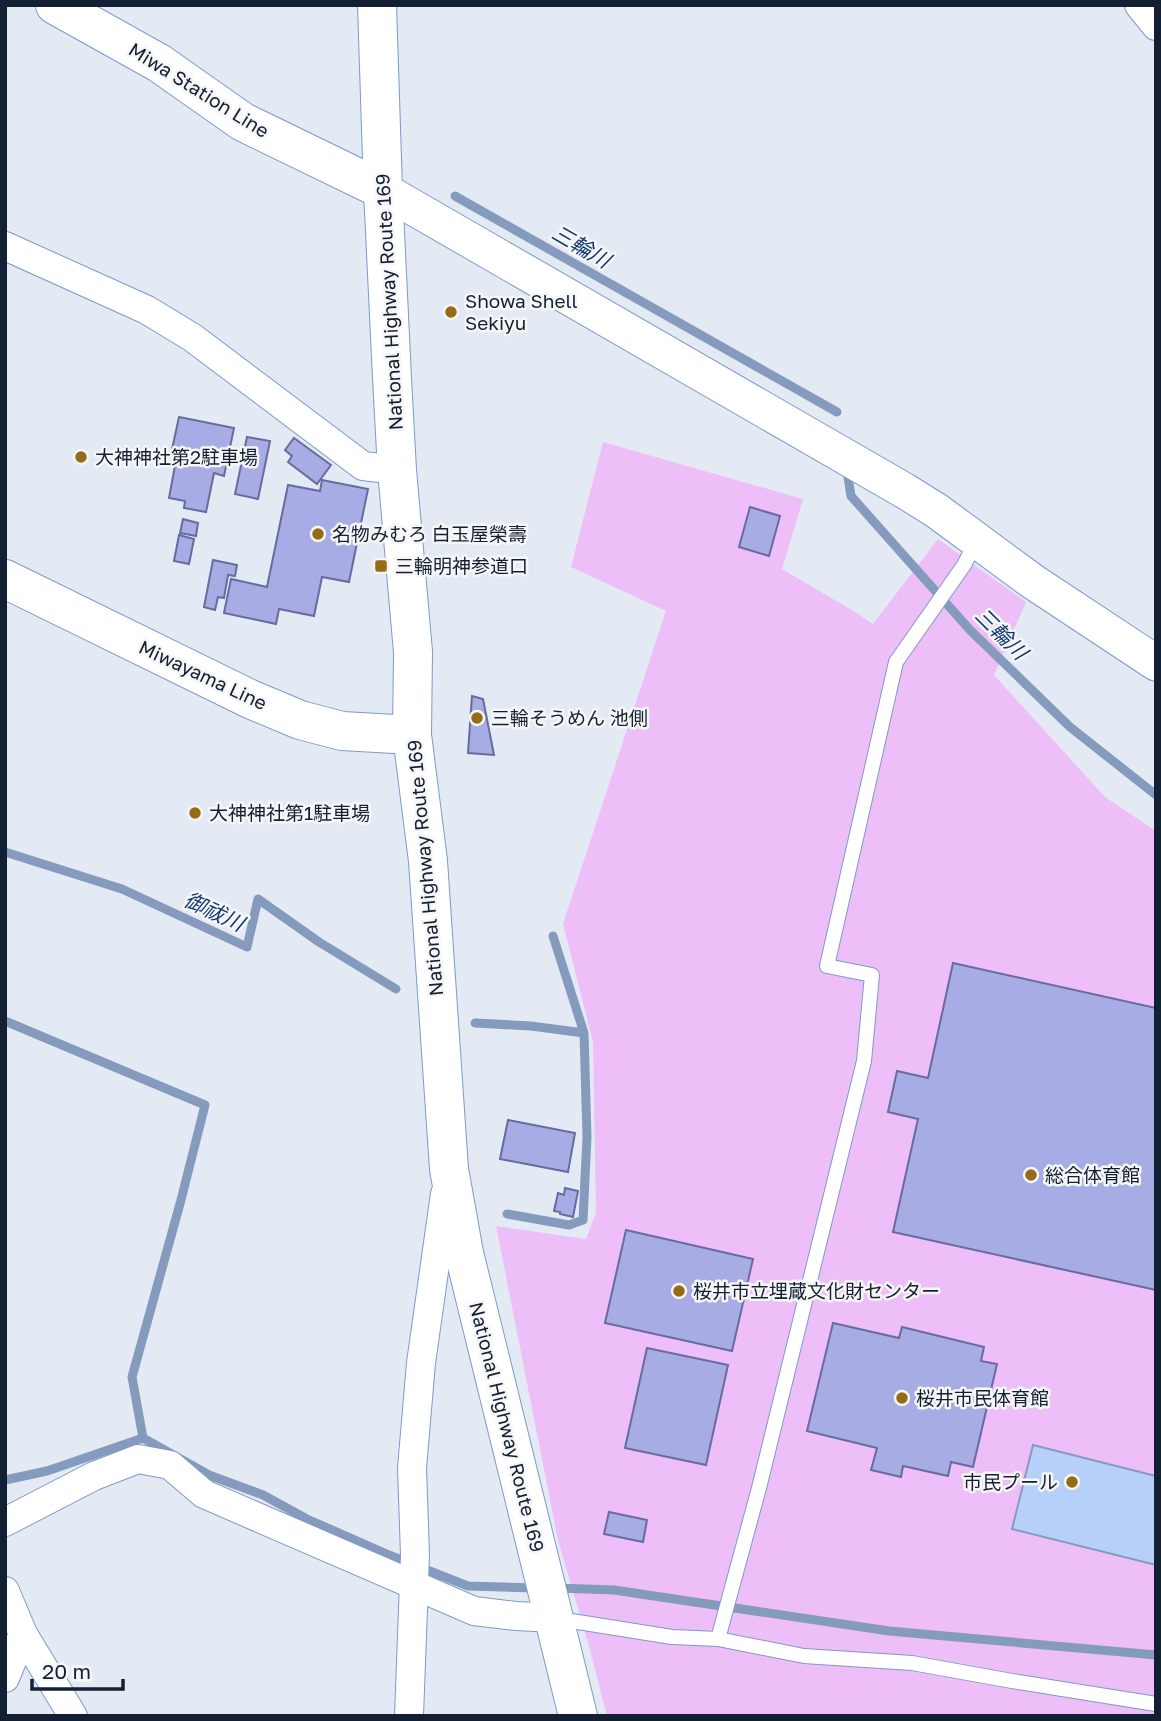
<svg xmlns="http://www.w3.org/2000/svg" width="1161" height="1721" font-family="'Golos Text','Noto Sans JP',sans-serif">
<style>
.green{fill:#edbef8}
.water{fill:#b6d0f9;stroke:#859bbd;stroke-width:2}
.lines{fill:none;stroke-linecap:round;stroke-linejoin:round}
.stream{stroke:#859bbd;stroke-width:9}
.building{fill:#a7ade4;stroke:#676b9f;stroke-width:2}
.service-casing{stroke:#7c9acb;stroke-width:16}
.minor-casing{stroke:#7c9acb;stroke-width:30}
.tertiary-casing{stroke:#7c9acb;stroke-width:37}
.secondary-casing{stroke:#7c9acb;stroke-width:40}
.trunk-casing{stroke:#7c9acb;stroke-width:40}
.service{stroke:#fff;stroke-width:14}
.minor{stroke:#fff;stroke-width:28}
.tertiary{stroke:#fff;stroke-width:35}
.secondary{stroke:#fff;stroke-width:38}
.trunk{stroke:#fff;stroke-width:38}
.poi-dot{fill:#956b17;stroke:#f6f6f6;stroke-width:2.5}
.labels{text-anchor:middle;stroke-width:5;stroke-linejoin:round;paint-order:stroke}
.street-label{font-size:19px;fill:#131f32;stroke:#f6f6f6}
.poi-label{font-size:19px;fill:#131f32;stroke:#f6f6f6;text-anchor:start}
.water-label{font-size:21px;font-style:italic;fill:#113875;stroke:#f6f6f6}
</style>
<rect width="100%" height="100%" fill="#e3eaf4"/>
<path class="green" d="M 603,442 L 803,499 L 782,569 L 855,612 L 873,624 L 938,539 L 1026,602 L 994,675 L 1105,797 L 1156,831 L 1156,1716 L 607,1716 L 589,1646 L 558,1540 L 496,1226 L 586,1239 L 596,1213 L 593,1042 L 563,924 L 666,611 L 571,567 Z"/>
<path class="water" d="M 1033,1445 L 1156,1476 L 1156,1565 L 1012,1529 Z"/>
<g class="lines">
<path class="stream" d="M 455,196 L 837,412
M 848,477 L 851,496 L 970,630 L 1070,727 L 1156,795
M 5,852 L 122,889 L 247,947 L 258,899 L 319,942 L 396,989
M 5,1021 L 205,1105 L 181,1200 L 132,1377 L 143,1438
M 475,1023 L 531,1026 L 584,1033
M 507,1214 L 569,1225 L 583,1220 L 587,1137 L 584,1033 L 553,936
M 5,1480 L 47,1471 L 143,1438 L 209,1475 L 263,1495 L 307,1519 L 389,1555 L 468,1586 L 538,1588
M 556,1588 L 614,1590 L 889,1631 L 1156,1655"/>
</g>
<path class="building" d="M 179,417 L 234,428 L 224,476 L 214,473 L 206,512 L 184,508 L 185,501 L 169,498 L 177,455 L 171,454 Z
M 247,437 L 270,441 L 258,499 L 235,494 Z
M 294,438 L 331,465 L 317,484 L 288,462 L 292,456 L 285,450 Z
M 322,480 L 368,489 L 349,582 L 322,577 L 314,616 L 279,609 L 276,624 L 224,613 L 231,579 L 267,587 L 288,485 L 320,491 Z
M 750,507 L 780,516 L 769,556 L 739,547 Z
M 183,519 L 198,523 L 196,536 L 180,533 Z
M 179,535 L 194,539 L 189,564 L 174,561 Z
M 213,560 L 237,565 L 235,576 L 228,575 L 224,598 L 218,597 L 215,610 L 204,607 Z
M 472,696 L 483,699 L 494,755 L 468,753 Z
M 953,963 L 1156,1008 L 1156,1290 L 893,1232 L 918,1119 L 888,1112 L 897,1071 L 928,1078 Z
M 508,1120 L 575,1133 L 568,1172 L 500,1159 Z
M 565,1188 L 578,1191 L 573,1217 L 560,1214 L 560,1212 L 554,1211 L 558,1193 L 564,1195 Z
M 626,1230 L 753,1259 L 732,1351 L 605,1323 Z
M 833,1323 L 899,1338 L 902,1327 L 984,1347 L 981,1361 L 997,1364 L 973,1467 L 951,1462 L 948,1476 L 903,1466 L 901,1477 L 871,1470 L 877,1448 L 807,1431 Z
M 647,1348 L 728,1365 L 706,1465 L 625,1448 Z
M 609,1512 L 647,1520 L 643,1542 L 604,1534 Z"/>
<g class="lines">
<g class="service-casing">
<path id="service" d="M 559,1619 L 672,1637 L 718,1639 L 804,1656 L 912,1663 L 1012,1681 L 1156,1704
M 718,1639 L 759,1488 L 864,1061 L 872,975 L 827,966 L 896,662 L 964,565 L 977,540"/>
</g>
<g class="minor-casing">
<path id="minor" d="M 1139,5 L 1156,26
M 5,246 L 147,310 L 193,338 L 363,466 L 397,470
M 5,1522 L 94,1476 L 138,1459 L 170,1465 L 204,1494 L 474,1611 L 516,1616 L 554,1618
M 5,1591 L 23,1634 L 73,1716
M 5,1678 L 23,1634
M 409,1716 L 415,1555 L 412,1468 L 421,1363 L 445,1194"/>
</g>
<g class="tertiary-casing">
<path id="tertiary" d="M 383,190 L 905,491 L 937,511 L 1032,581 L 1156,663"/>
</g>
<g class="secondary-casing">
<path id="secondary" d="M 55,5 L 159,63 L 243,122 L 383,190
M 5,579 L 250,699 L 300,720 L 342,731 L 412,735"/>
</g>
<g class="trunk-casing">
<path id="trunk" d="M 377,5 L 383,190 L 392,378 L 397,470 L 413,652 L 412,735 L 428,861 L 449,1169 L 464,1253 L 578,1716"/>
</g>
<use href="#service" class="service"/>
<use href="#minor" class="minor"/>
<use href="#tertiary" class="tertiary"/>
<use href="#secondary" class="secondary"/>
<use href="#trunk" class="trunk"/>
</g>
<g class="poi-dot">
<circle cx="451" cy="312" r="7"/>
<circle cx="81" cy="457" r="7"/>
<circle cx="318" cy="534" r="7"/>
<rect x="374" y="559" width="14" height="14" rx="3.5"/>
<circle cx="477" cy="718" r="7"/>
<circle cx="195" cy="813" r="7"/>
<circle cx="1031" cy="1175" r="7"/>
<circle cx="679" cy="1291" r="7"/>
<circle cx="902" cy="1398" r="7"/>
<circle cx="1072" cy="1482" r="7"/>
</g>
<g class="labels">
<g class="street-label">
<text transform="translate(199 90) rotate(32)" y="7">Miwa Station Line</text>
<text transform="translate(389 302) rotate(-93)" y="7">National Highway Route 169</text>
<text transform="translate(203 675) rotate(25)" y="7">Miwayama Line</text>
<text transform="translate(425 868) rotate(-95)" y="7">National Highway Route 169</text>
<text transform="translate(507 1427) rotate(76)" y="7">National Highway Route 169</text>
</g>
<g class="poi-label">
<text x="465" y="308">Showa Shell<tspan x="465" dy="22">Sekiyu</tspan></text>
<text x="95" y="464">大神神社第2駐車場</text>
<text x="332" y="541">名物みむろ 白玉屋榮壽</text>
<text x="395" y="573">三輪明神参道口</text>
<text x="491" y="725">三輪そうめん 池側</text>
<text x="209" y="820">大神神社第1駐車場</text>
<text x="1045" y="1182">総合体育館</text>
<text x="693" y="1298">桜井市立埋蔵文化財センター</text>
<text x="916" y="1405">桜井市民体育館</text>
<text x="1058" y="1489" text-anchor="end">市民プール</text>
</g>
<g class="water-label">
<text transform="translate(581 247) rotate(30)" y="7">三輪川</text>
<text transform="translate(1001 634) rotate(45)" y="7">三輪川</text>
<text transform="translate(214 912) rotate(25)" y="7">御祓川</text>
</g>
</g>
<rect width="1161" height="1721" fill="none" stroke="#131f32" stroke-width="14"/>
<path d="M32 1679v10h91v-10" fill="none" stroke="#131f32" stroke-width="3.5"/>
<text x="42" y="1679" font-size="21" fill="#131f32" stroke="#f6f6f6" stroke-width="5" paint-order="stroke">20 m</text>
</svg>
